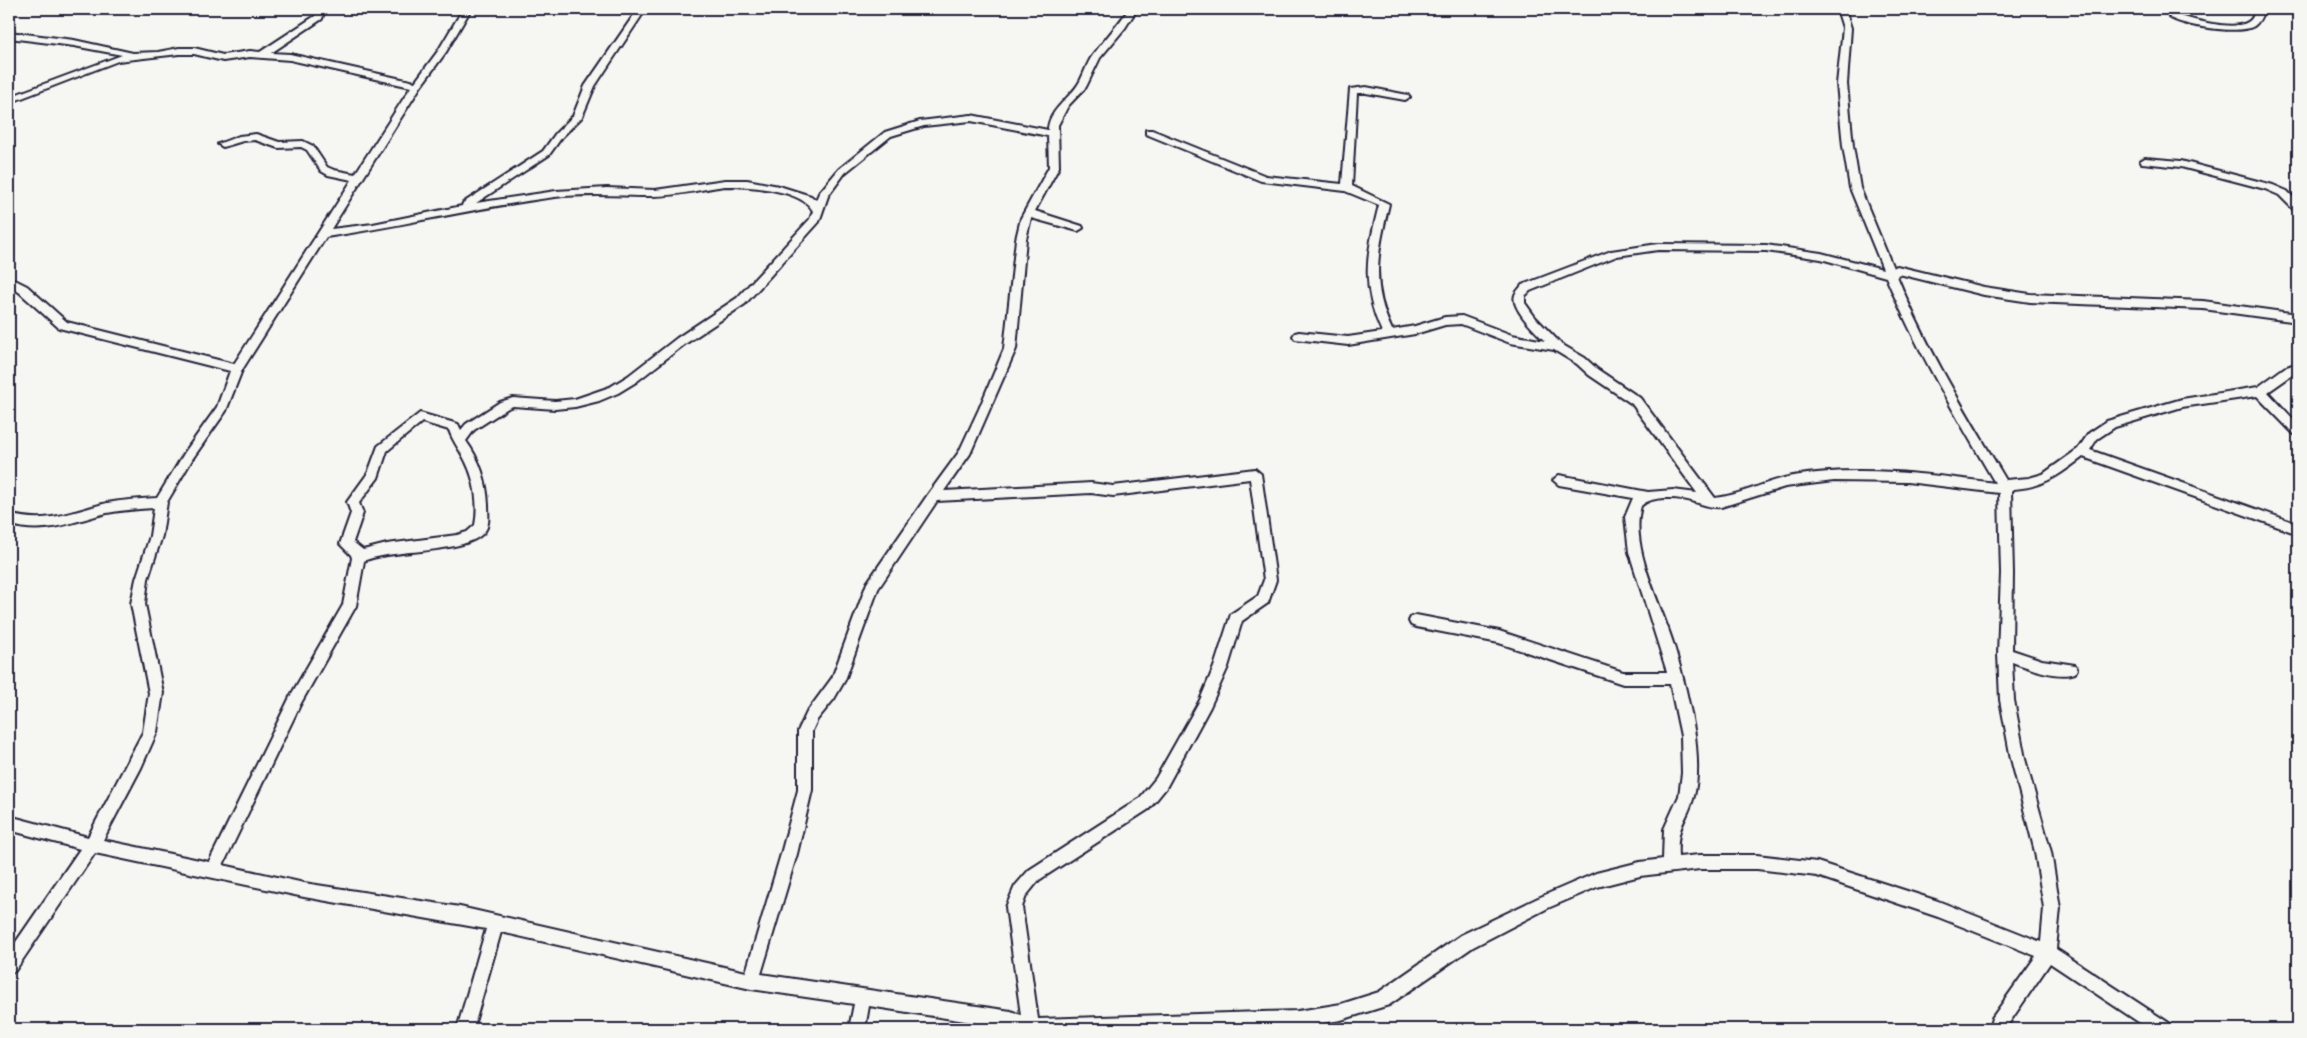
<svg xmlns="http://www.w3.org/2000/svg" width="2307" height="1038" font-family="Dekko,sans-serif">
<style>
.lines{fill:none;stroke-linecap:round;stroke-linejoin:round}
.minor-casing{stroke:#22223b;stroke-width:4}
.minor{fill:#f6f6f2;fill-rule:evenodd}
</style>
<rect width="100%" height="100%" fill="#f6f6f2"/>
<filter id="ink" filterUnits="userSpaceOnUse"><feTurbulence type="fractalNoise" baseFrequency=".02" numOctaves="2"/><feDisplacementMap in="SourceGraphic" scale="10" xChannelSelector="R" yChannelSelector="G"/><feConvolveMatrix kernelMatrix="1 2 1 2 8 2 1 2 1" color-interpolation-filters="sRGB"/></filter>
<g filter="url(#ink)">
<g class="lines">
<g class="minor-casing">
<path id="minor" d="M 317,9 L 325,9 L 322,19 L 271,53 L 290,54 L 415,82 L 438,51 L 463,9 L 471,9 L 446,52 L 421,86 L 331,229 L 373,224 L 462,206 L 463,203 L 543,151 L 556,133 L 573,116 L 585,86 L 638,9 L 646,9 L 595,86 L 582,117 L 562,137 L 549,155 L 476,203 L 556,191 L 607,188 L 655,190 L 725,180 L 747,180 L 779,186 L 811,196 L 816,200 L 819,193 L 839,169 L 885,132 L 920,121 L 971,115 L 1048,130 C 1048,112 1068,99 1077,86 C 1084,76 1086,64 1093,55 C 1105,39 1118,25 1129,9 L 1137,9 L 1125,28 L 1100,58 L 1086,87 L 1068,106 L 1058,125 L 1059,167 L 1035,211 L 1082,226 L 1083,228 L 1078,231 L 1031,218 L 1026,239 L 1016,349 L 970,454 L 944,491 L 1091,483 L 1113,486 L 1255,469 L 1261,474 L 1276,580 L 1268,603 L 1242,621 L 1228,667 L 1210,707 L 1166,788 L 1149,809 L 1039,880 L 1026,896 L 1022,907 L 1038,1019 L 1298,1011 L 1341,1004 L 1379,992 L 1461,935 L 1538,898 L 1596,873 L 1640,862 L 1663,859 L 1664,829 L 1679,796 L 1682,773 L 1681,736 L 1670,684 L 1623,684 L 1499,643 L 1416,627 L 1411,625 L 1409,621 L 1411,617 L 1416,615 L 1499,631 L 1623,672 L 1667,672 L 1629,552 L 1625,517 L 1633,498 L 1559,485 L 1553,480 L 1559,475 L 1648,492 L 1673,490 L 1697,493 L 1632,404 L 1589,375 L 1577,364 L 1554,350 L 1510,343 L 1461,324 L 1445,325 L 1415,334 L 1348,345 L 1295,339 L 1293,336 L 1295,333 L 1299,332 L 1348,337 L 1382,332 C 1360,285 1367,253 1379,205 L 1345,191 L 1261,181 L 1146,134 L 1146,130 L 1152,130 L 1266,176 L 1342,184 L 1350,89 L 1366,87 L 1408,95 L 1410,97 L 1405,100 L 1366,93 L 1357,93 L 1352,186 L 1389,204 C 1378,251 1370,284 1392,330 L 1415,326 L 1445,317 L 1462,316 L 1512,335 L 1545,341 C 1536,332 1510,308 1515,295 C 1516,292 1520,288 1522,285 L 1611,251 L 1658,244 L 1766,245 L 1821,253 L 1883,269 L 1850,188 L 1843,146 L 1837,84 L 1843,28 L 1837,9 L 1845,9 L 1851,28 L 1847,84 L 1853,146 L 1860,188 L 1893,268 L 1897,266 L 1984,287 L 2030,294 L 2203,301 L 2298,314 L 2298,322 L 2203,309 L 2030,302 L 1984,295 L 1899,274 L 1897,276 C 1926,348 1967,414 2006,480 L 2029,478 L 2043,474 L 2078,449 L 2089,433 L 2107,421 L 2182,399 L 2258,387 L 2284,368 L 2298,363 L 2298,371 L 2268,392 L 2298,424 L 2298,435 L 2294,434 L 2257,396 L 2182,407 L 2115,427 L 2097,439 L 2090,450 L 2298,524 L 2298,534 L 2083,457 C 2059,475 2044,487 2013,489 L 2011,491 L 2013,573 L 2012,650 L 2042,660 L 2075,665 L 2077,669 L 2075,673 C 2058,679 2029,668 2012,662 L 2014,700 L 2025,759 L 2051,852 L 2060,908 L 2056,949 L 2169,1023 L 2171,1029 L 2149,1029 L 2050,963 L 2005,1029 L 1989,1029 L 1992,1018 L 2036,956 L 1938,917 L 1817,876 L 1757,869 L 1700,869 L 1640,876 L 1597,887 L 1548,908 L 1473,947 L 1389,1005 L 1341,1020 L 1298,1027 L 1229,1029 L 1016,1029 L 869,1006 L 865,1029 L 849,1029 L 854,1004 L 751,989 L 501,932 L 473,1029 L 457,1029 L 486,929 L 304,897 L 95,853 L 15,971 L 9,973 L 9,952 L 80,849 L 9,830 L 9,816 L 88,837 L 143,732 L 149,693 L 131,604 L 136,579 L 150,536 L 154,508 C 138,509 123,510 107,513 C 74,521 43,536 9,524 L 9,514 C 46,525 71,512 107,503 C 124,500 140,499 157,498 L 185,452 L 217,407 L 230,371 L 59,328 L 19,292 L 9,286 L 9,277 L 27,286 L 67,322 L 234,364 L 352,180 L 328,175 L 321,171 L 307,150 L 301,147 L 278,148 L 255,140 L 243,141 L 223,147 L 218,144 L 239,136 L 256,134 L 279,142 L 303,141 L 313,146 L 327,167 L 334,170 L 355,174 L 411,87 L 290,60 L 250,57 L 223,61 L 194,54 L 179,54 L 118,61 L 9,103 L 9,97 L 122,55 L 74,46 L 9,38 L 9,32 L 74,40 L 133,53 L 158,52 L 179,48 L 194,48 L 223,55 L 250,51 L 260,52 L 315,16 ZM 971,121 L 1048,136 L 1049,167 L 1021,218 L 1016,239 L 1004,349 L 979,409 L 959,452 L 929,493 L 867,583 L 832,678 L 807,712 L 798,731 L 798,790 L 781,854 L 746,972 L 460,907 L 304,883 L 223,865 L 301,703 L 356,606 L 364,561 C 393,548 467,555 485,531 C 490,524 488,514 488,505 C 487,481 480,460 466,441 L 474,430 L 508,408 L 513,406 L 555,409 L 575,407 L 599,401 L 618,393 L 636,382 L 685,344 L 745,304 L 819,222 L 828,196 L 845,173 L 891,136 L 924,126 ZM 725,186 C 747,186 802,189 813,211 L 810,219 L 737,298 L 677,338 L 628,376 L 610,387 L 575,399 L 555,401 L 513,398 L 500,402 L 466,424 L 461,430 L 458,424 L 420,413 L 378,446 L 368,473 L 347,502 L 351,513 L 340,544 L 351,555 L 352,558 L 343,605 L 291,695 L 209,862 L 103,840 L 141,768 L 157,732 L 163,693 L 145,604 L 148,579 L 162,536 L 167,502 L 193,458 L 226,411 L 242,370 L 326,237 C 403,226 478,207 555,197 C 588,193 620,196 653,196 C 677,196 702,189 725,186 ZM 1658,250 L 1766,251 L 1821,259 L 1886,277 C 1916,349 1956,416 1995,483 C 1928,474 1860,465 1793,476 C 1766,481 1742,495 1715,498 L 1640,398 L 1597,369 L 1585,358 L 1561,344 L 1535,317 L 1525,303 L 1525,296 L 1530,291 L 1617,256 ZM 422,422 L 449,430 C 453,442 461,451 466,462 C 475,480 479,505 475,525 L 467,532 L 457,535 L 387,544 L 363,550 L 353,542 L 363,513 L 359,503 L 378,478 L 387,451 ZM 1250,479 L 1264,580 L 1258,596 L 1231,614 L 1214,667 L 1200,700 L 1156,778 L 1139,799 L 1029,870 L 1015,886 L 1006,907 L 1021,1015 L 1011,1011 L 761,974 L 797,854 L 812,790 L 812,731 L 817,720 L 834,699 L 845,680 L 878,589 L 937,501 L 1091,493 L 1113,496 ZM 1834,481 L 1907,482 L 1999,493 L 2001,573 L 1998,654 L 2000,700 L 2011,759 L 2035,852 L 2044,908 L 2041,942 L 1938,901 L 1817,862 L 1757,855 L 1700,855 L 1678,857 C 1676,824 1686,824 1694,796 C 1699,777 1697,754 1695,735 C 1690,705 1683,675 1674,646 C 1662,605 1629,548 1641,506 C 1651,495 1681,497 1695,502 C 1705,505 1711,508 1721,507 L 1785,487 Z
M 2256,9 L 2264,9 C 2262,15 2260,22 2254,26 C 2240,35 2181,26 2169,17 L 2173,14 C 2190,19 2232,32 2248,22 C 2253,19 2254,14 2256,9 Z
M 2145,158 L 2181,161 L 2273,185 L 2287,191 L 2298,202 L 2298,211 L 2294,210 L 2279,195 L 2265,189 L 2181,167 L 2142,163 L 2140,161 Z"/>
</g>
<use href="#minor" class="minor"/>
</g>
</g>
<rect width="2307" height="1038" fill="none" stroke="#f6f6f2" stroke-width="30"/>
<rect x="15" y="15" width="2277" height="1008" fill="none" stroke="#22223b" stroke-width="2" filter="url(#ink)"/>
</svg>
